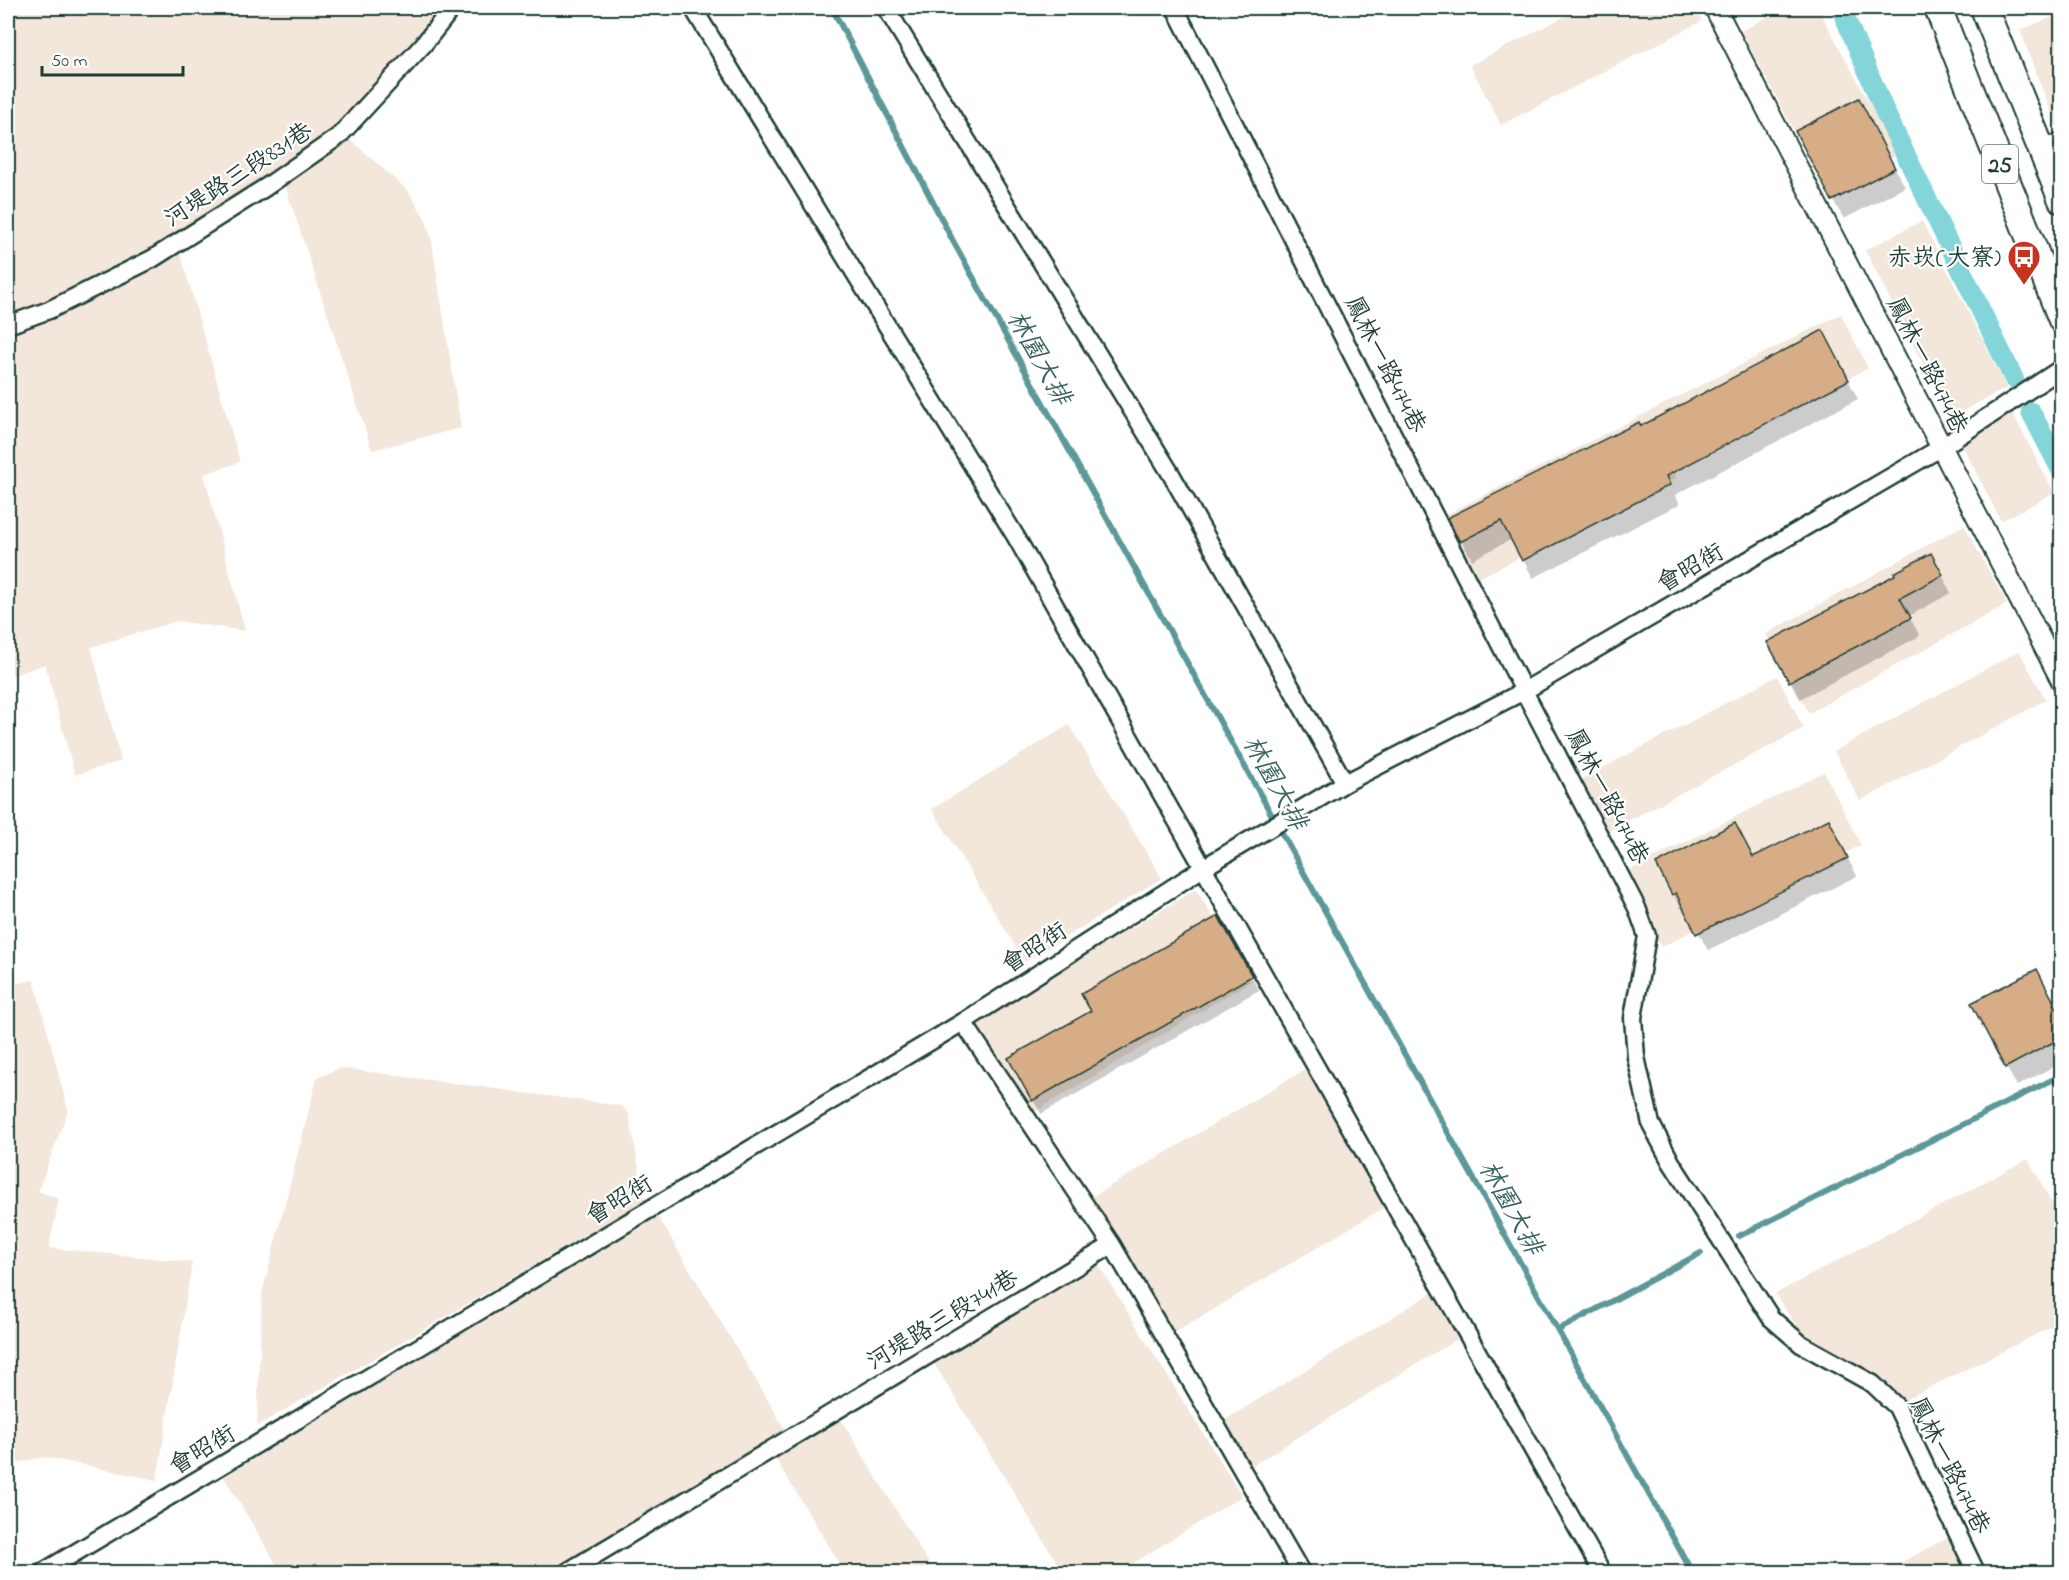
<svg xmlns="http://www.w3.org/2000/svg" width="2069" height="1580" font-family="'Indie Flower','LXGW WenKai TC',sans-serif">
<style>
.built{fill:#f3e6db}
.shadow{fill:#0003}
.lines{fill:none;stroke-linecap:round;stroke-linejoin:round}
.stream{stroke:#5b9898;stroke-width:6}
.canal{stroke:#83d5da;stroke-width:20}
.building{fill:#d7ad88;stroke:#1f3d34;stroke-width:1.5}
.service-casing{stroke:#1f3d34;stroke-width:13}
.minor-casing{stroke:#1f3d34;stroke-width:21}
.tertiary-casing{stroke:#1f3d34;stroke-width:24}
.primary-casing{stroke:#1f3d34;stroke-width:30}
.service{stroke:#fff;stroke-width:8}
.minor{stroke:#fff;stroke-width:16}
.tertiary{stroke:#fff;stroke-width:20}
.primary{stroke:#fff;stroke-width:26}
.labels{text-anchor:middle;stroke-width:4.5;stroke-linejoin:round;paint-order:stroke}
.shield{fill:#fff;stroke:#627771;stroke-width:1.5}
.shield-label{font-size:22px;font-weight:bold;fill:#1f3d34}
.street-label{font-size:24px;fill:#1f3d34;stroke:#fff}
.poi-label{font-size:24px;fill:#1f3d34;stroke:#fff;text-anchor:end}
.water-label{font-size:26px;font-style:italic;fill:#38635e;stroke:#fff}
</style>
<rect width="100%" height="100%" fill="#fff"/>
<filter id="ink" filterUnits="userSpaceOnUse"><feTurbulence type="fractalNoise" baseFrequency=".0167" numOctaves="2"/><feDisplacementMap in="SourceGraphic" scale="12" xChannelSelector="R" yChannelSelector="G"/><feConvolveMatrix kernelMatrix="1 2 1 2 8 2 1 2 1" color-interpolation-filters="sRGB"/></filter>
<g filter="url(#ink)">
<path class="built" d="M 8,8 L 446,8 L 346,136 L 408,191 L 426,220 L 431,237 L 461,428 L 372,450 L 282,176 L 178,245 L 240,462 L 204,474 L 245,631 L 177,621 L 91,647 L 121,761 L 75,775 L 45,664 L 8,677 Z
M 1581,8 L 1695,8 L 1702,21 L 1501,125 L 1470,65 Z
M 1785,8 L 1818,8 L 1897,154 L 1827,192 L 1741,31 Z
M 2061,14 L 2061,138 L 2020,30 Z
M 1922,221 L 2007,388 L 1950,417 L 1865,250 Z
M 1841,314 L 1868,368 L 1671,468 L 1676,478 L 1469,583 L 1437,519 Z
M 2011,410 L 2054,493 L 2001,521 L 1958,437 Z
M 1964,525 L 2007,604 L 1809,713 L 1766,634 Z
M 2019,651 L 2046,700 L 1860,801 L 1834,751 Z
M 1777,676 L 1804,728 L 1603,834 L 1576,782 Z
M 1069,725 L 1162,878 L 1025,962 L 932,809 Z
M 1824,772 L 1861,845 L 1661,947 L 1624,873 Z
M 1196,889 L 1251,981 L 1029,1115 L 974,1023 Z
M 34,980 L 68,1110 L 38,1191 L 59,1199 L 49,1248 L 192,1262 L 157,1480 L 44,1457 L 8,1465 L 8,1254 L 15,1245 L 11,1228 L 8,1225 L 8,985 Z
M 1309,1067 L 1390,1204 L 1164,1339 L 1082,1203 Z
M 340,1068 L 622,1106 L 629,1115 L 645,1201 L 257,1426 L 262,1294 L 317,1078 Z
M 2028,1159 L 2061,1220 L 2061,1322 L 1900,1402 L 1809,1345 L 1775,1294 Z
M 657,1215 L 785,1429 L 547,1572 L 281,1572 L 224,1477 Z
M 1093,1256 L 1242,1496 L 1119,1572 L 1063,1572 L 930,1357 Z
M 1435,1291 L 1462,1336 L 1248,1468 L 1220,1423 Z
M 837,1413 L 934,1572 L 845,1572 L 772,1453 Z
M 1948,1537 L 1967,1572 L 1884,1572 Z"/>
<path class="shadow" d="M 1869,118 L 1905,187 L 1844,219 L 1833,200 Z
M 1833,350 L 1858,399 L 1675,495 L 1680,504 L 1533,578 L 1512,539 L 1472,560 L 1449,518 L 1640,428 Z
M 1941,573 L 1951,593 L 1909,616 L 1920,636 L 1800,699 L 1790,681 L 1897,576 Z
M 1828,821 L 1857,876 L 1708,950 L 1686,910 L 1683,911 L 1673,894 L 1753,858 Z
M 1218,918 L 1259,990 L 1041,1114 L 1010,1059 L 1093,1012 Z
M 2047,990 L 2062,1017 L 2062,1062 L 2017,1086 L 2006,1067 Z"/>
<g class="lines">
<path class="stream" d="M 832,8 L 953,241 L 1692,1572
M 1739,1236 L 2062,1075
M 1558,1330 L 1701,1253"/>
<path class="canal" d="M 1841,8 L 1885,112 L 2014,379
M 2031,412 L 2062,472"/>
</g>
<path class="building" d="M 1859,98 L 1895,168 L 1832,201 L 1795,131 Z
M 1823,330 L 1849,380 L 1666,476 L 1670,485 L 1522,561 L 1501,521 L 1460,542 L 1447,518 L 1639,422 L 1641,426 Z
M 1931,553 L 1943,575 L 1900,598 L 1911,618 L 1789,682 L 1767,642 L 1895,575 L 1894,573 Z
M 1829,819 L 1848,858 L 1696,934 L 1676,893 L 1672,895 L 1656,864 L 1735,823 L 1753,857 Z
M 1218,916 L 1252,976 L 1032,1101 L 1008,1058 L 1091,1011 L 1081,994 Z
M 2037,969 L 2061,1016 L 2061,1038 L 2005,1068 L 1971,1003 Z"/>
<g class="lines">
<g class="service-casing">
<path id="service" d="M 2042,145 L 2062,137"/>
</g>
<g class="minor-casing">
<path id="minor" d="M 693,8 L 1016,537 L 1602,1572
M 886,8 L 1171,474 L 1345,783
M 1175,8 L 1524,691 L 1637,908 L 1647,936 L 1633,1018 L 1636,1057 L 1651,1124 L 1671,1162 L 1771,1318 L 1801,1344 L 1873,1384 L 1897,1407 L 1976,1572
M 8,325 L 49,310 L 152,259 L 266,187 L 339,136 L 423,45 L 452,8
M 1112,1245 L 1301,1572
M 43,1572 L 963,1022 L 1203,868 L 1345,783 L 1524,691 L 1942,447 L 2062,368
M 567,1572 L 1112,1245 L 963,1022"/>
</g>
<g class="tertiary-casing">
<path id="tertiary" d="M 1715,8 L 2062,681"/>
</g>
<g class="primary-casing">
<path id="primary" d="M 1938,8 L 2062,320
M 1984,8 L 2062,200"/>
</g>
<use href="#service" class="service"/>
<use href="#minor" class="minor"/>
<use href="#tertiary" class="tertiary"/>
<use href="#primary" class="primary"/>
</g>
</g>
<defs>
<g id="bus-pin" transform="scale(1.725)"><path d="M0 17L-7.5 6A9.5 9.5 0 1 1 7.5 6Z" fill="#c8321e" stroke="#fff"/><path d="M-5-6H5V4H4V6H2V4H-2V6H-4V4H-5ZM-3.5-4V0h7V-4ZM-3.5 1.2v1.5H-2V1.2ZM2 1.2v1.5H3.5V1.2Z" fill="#fff"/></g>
</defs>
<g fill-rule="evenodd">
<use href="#bus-pin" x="2024" y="257"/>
</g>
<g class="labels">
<rect class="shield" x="1982" y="145" width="36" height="38" rx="4.5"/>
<g class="shield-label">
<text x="2000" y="172">25</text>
</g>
<g class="street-label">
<text transform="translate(238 174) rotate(-33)" y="8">河堤路三段831巷</text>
<text transform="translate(1386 364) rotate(63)" y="8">鳳林一路474巷</text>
<text transform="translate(1928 365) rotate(63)" y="8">鳳林一路474巷</text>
<text transform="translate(1690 567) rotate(-30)" y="8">會昭街</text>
<text transform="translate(1608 796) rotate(62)" y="8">鳳林一路474巷</text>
<text transform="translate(1034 947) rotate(-33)" y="8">會昭街</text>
<text transform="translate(619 1199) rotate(-31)" y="8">會昭街</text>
<text transform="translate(942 1319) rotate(-31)" y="8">河堤路三段741巷</text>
<text transform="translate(202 1449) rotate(-31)" y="8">會昭街</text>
<text transform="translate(1950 1465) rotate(63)" y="8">鳳林一路474巷</text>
</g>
<g class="poi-label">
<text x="2001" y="265">赤崁(大寮)</text>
</g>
<g class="water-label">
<text transform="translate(1040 357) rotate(61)" y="9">林園大排</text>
<text transform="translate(1276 782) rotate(61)" y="9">林園大排</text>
<text transform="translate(1512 1207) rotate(61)" y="9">林園大排</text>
</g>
</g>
<rect width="2069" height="1580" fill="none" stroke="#fff" stroke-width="30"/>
<rect x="15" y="15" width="2039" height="1550" fill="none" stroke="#1f3d34" stroke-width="2" filter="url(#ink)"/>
<path d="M42 66v9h141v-9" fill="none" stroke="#1f3d34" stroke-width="3"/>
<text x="51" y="66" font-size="18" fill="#1f3d34" stroke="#ffffff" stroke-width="4.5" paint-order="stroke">50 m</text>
</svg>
